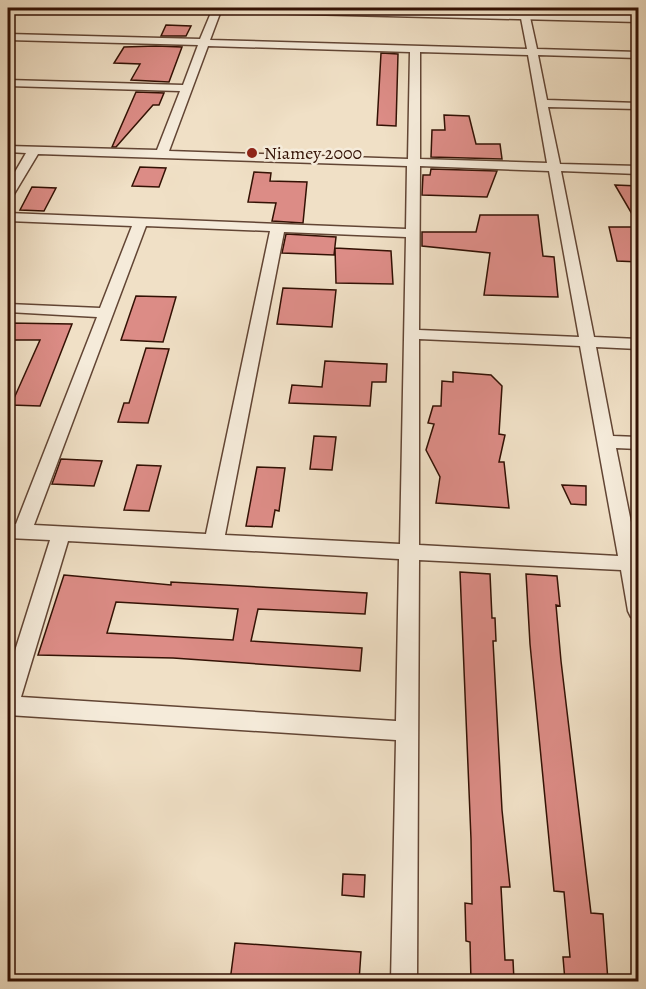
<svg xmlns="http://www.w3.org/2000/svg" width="646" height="989" font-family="Alegreya,serif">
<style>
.building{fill:#dc8c86;stroke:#331104;stroke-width:1.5;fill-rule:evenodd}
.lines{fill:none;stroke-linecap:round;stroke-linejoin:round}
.minor-casing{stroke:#624534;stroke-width:3}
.tertiary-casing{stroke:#624534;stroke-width:3}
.minor{fill:#f5ebda;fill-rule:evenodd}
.tertiary{fill:#f5ebda;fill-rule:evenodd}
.poi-dot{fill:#8f2418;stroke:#f5ebda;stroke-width:2}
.labels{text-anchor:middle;stroke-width:5;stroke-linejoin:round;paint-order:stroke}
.far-poi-label{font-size:18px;fill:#331104;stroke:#f5ebda;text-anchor:start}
</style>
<rect width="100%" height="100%" fill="#f0e0c6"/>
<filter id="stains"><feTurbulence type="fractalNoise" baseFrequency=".00333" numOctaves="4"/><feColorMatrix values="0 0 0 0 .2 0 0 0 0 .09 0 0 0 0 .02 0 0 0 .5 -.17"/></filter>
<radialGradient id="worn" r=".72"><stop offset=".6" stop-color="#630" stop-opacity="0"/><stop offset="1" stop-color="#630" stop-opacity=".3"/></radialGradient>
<path class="building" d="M 166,25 L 191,26 L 186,36 L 161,36 Z
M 156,46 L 182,47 L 169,82 L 131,80 L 140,64 L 114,63 L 124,47 Z
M 381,53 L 398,54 L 396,126 L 377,125 Z
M 136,92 L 164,93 L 159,105 L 153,105 L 116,147 L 112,147 Z
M 444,115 L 469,116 L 476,144 L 500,144 L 502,159 L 431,157 L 432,130 L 445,130 Z
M 140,167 L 166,168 L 159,187 L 132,186 Z
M 431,169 L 497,171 L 487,197 L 422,195 L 423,175 L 430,175 Z
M 254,172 L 271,173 L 270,181 L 307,182 L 303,223 L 272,221 L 276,203 L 248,202 Z
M 615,185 L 639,186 L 639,226 Z
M 32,187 L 56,188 L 44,211 L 20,210 Z
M 480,215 L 538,215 L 543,256 L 554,257 L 558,297 L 484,295 L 490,253 L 422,246 L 422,232 L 476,232 Z
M 609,227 L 639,227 L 639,262 L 617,261 Z
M 286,234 L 336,237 L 334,255 L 282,253 Z
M 335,248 L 391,251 L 393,284 L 336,283 Z
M 283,288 L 336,290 L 332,327 L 277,324 Z
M 136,296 L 176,297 L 163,342 L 121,340 Z
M 8,323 L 72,324 L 40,406 L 11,405 L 40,340 L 8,340 Z
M 146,348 L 169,349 L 148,423 L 118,422 L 124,403 L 129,403 Z
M 325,361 L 387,364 L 386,382 L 372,382 L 370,406 L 289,403 L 292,385 L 322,387 Z
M 453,372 L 491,375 L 502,386 L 499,434 L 505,435 L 499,462 L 504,462 L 509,508 L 436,503 L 440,477 L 426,450 L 434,424 L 428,423 L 433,406 L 441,406 L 442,381 L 453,382 Z
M 314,436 L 336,437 L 332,470 L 310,469 Z
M 61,459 L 102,461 L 94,486 L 52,484 Z
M 137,465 L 161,466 L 149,511 L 124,510 Z
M 257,467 L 285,468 L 279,511 L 275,510 L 272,527 L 246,526 Z
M 562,485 L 586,486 L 586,505 L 571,504 Z
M 460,572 L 490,574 L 492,618 L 495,618 L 496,641 L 493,641 L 502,810 L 510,887 L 501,887 L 505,960 L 513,960 L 514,981 L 471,981 L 470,942 L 466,941 L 465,903 L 472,904 L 471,839 Z
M 526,574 L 557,576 L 560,606 L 556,605 L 561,661 L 591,913 L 603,914 L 608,981 L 565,981 L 563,957 L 570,957 L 564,892 L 554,891 L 530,644 Z
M 64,575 L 171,585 L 171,582 L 367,593 L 365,614 L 258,609 L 251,641 L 362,648 L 360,671 L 173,658 L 38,655 ZM 116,602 L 238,609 L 233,640 L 107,633 Z
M 343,874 L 365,875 L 364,897 L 342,895 Z
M 235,943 L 361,952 L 359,981 L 230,981 Z"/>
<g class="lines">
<g class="minor-casing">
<path id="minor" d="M 213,8 L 222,8 L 210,40 L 527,49 L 519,8 L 528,8 L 537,49 L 638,52 L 638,58 L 538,55 L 547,100 L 638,103 L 638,109 L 548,107 L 560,164 L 638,166 L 638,174 L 561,171 L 594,337 L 638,339 L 638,349 L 596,347 L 613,436 L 638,437 L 638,449 L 616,448 L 638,557 L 638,619 L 631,617 L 628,611 L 621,570 L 419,560 L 417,982 L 391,982 L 396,740 L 8,715 L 8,673 L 50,540 L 8,538 L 8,524 L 16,524 L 97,317 L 8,312 L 8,304 L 100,308 L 132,226 L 8,221 L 8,213 L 406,229 L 407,166 L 38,154 L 14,194 L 8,198 L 8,184 L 26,153 L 8,152 L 8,146 L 157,150 L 180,91 L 8,86 L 8,80 L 183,85 L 198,45 L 8,40 L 8,34 L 200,39 ZM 208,46 L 410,52 L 408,159 L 169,151 ZM 420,52 L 528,55 L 547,163 L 420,159 ZM 420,166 L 549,171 L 579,337 L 419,330 ZM 146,226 L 270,231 L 206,534 L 34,525 ZM 284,232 L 406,237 L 400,544 L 225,535 ZM 419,339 L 580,346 L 618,556 L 419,545 ZM 68,541 L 399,559 L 396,721 L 21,697 Z
M 627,8 L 635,8 L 638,20 L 632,20 Z"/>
</g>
<g class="tertiary-casing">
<path id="tertiary" d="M 220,8 L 362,8 L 638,14 L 638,22 L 226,12 Z"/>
</g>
<use href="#minor" class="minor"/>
<use href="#tertiary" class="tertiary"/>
</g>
<circle class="poi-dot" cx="252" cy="153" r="6"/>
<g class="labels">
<g class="far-poi-label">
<text x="264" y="159">Niamey 2000</text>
</g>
</g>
<rect width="646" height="989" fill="none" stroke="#f0e0c6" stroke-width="30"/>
<rect x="9" y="9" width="628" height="971" fill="none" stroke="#331104" stroke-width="3"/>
<rect x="15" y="15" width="616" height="959" fill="none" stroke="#331104" stroke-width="1.5"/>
<rect width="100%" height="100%" filter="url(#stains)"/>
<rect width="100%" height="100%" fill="url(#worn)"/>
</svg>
